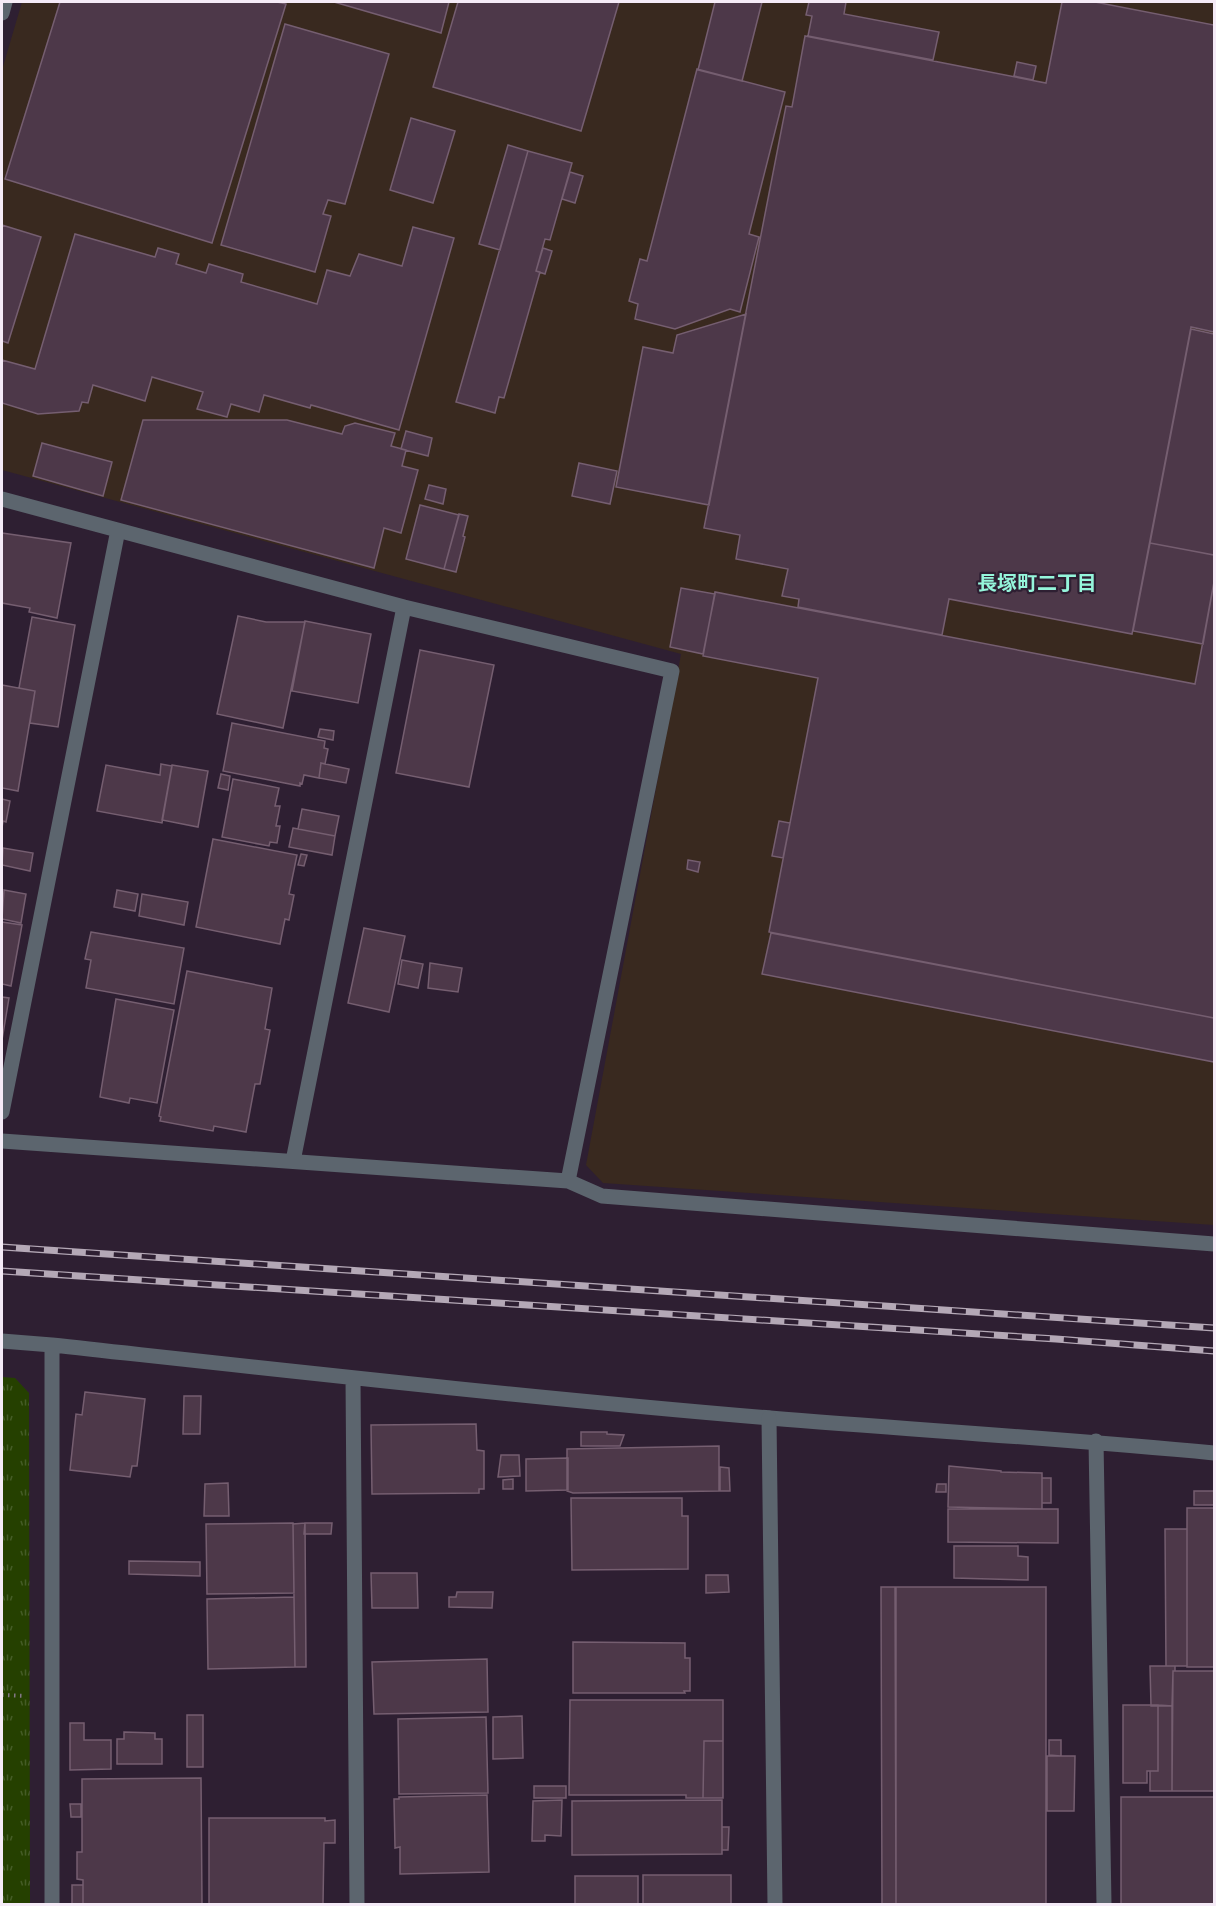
<svg xmlns="http://www.w3.org/2000/svg" width="1216" height="1906" font-family="'Fira Sans','Noto Sans JP',sans-serif">
<style>
.industrial{fill:#39291f}
.park{fill:url(#park-tufts)}
.building{fill:#4d3849;stroke:#755e70;stroke-width:1.5}
.lines{fill:none;stroke-linecap:round;stroke-linejoin:round}
.path{stroke:#847787;stroke-width:4;stroke-dasharray:1.5 4.5;stroke-linecap:butt}
.minor{stroke:#5c656e;stroke-width:15}
.tertiary{stroke:#5c656e;stroke-width:15}
.rail-casing{stroke:#b4a8b6;stroke-width:7}
.rail{stroke:#2e1f32;stroke-width:4.5;stroke-dasharray:14;stroke-linecap:butt}
.labels{text-anchor:middle;stroke-width:4.5;stroke-linejoin:round;paint-order:stroke}
.neighbourhood-label{font-size:20px;font-weight:bold;fill:#95f6db;stroke:#2e1f32}
</style>
<defs>
<pattern id="park-tufts" width="24" height="20" patternUnits="userSpaceOnUse" patternTransform="scale(1.5)"><rect width="24" height="20" fill="#254000"/><path d="M3 7l-1-3M5 7V3M7 7l1-3M15 17l-1-3M17 17v-4M19 17l1-3" fill="none" stroke="#455c26"/></pattern>
</defs>
<rect width="100%" height="100%" fill="#2e1f32"/>
<path class="industrial" d="M 22,2 L 1214,2 L 1214,1225 L 603,1183 L 586,1165 L 681,654 L 2,470 L 2,70 Z"/>
<path class="park" d="M 2,1377 L 15,1378 L 29,1393 L 30,1904 L 2,1904 Z"/>
<path class="building" d="M 60,2 L 277,2 L 286,4 L 212,243 L 5,179 Z
M 334,2 L 449,2 L 441,33 Z
M 458,2 L 619,2 L 581,131 L 433,87 Z
M 715,2 L 762,2 L 742,81 L 698,70 Z
M 809,2 L 846,2 L 844,14 L 939,32 L 933,60 L 808,36 L 812,16 L 806,15 Z
M 1062,2 L 1095,2 L 1214,25 L 1214,332 L 1191,327 L 1132,634 L 949,599 L 942,635 L 798,607 L 799,599 L 782,596 L 788,569 L 736,559 L 740,535 L 704,528 L 786,106 L 792,107 L 805,36 L 1046,83 Z
M 285,24 L 389,54 L 345,204 L 328,200 L 323,214 L 331,216 L 315,272 L 221,245 Z
M 1017,62 L 1036,66 L 1033,80 L 1014,76 Z
M 697,69 L 785,92 L 749,234 L 759,237 L 740,312 L 730,309 L 675,329 L 635,319 L 638,304 L 629,301 L 640,259 L 647,261 Z
M 411,118 L 455,131 L 433,203 L 390,190 Z
M 508,145 L 528,151 L 500,250 L 479,244 Z
M 528,151 L 572,163 L 550,240 L 545,239 L 536,271 L 540,272 L 504,398 L 499,397 L 495,413 L 456,402 Z
M 570,172 L 583,176 L 575,203 L 562,199 Z
M 2,225 L 41,237 L 8,343 L 2,341 Z
M 413,227 L 454,238 L 399,430 L 311,405 L 310,408 L 264,395 L 259,412 L 231,404 L 227,417 L 197,409 L 203,392 L 152,377 L 145,401 L 93,385 L 88,403 L 82,402 L 79,411 L 38,414 L 2,403 L 2,360 L 35,369 L 75,234 L 155,257 L 158,248 L 179,254 L 176,264 L 206,273 L 209,264 L 243,274 L 241,282 L 317,304 L 327,270 L 350,276 L 359,254 L 402,266 Z
M 543,248 L 552,251 L 545,274 L 536,271 Z
M 746,314 L 709,505 L 616,487 L 643,347 L 673,353 L 677,335 Z
M 1191,329 L 1214,334 L 1214,555 L 1150,543 Z
M 143,420 L 287,420 L 342,434 L 345,426 L 355,423 L 395,433 L 391,446 L 406,450 L 402,466 L 418,470 L 401,533 L 384,528 L 374,568 L 121,500 Z
M 406,431 L 432,438 L 428,456 L 401,449 Z
M 42,443 L 112,462 L 103,496 L 33,476 Z
M 579,463 L 617,471 L 610,504 L 572,496 Z
M 429,485 L 446,489 L 443,504 L 425,499 Z
M 420,505 L 459,515 L 444,569 L 406,559 Z
M 459,514 L 468,516 L 463,536 L 465,537 L 456,572 L 444,569 Z
M 2,533 L 71,543 L 57,618 L 29,612 L 30,608 L 2,603 Z
M 1150,543 L 1214,555 L 1214,582 L 1203,644 L 1133,631 Z
M 1214,582 L 1214,1018 L 769,932 L 818,678 L 703,656 L 715,592 L 1195,684 Z
M 681,588 L 715,594 L 703,654 L 670,647 Z
M 238,616 L 266,622 L 305,622 L 283,728 L 217,714 Z
M 32,617 L 75,625 L 58,727 L 30,723 L 35,691 L 19,688 Z
M 305,621 L 371,634 L 358,703 L 292,691 Z
M 420,650 L 494,665 L 469,787 L 396,773 Z
M 2,685 L 35,691 L 18,791 L 2,788 Z
M 232,723 L 325,741 L 324,748 L 328,749 L 325,764 L 321,763 L 319,778 L 304,775 L 302,784 L 300,783 L 300,786 L 223,771 Z
M 320,729 L 334,731 L 333,740 L 318,737 Z
M 321,763 L 349,769 L 346,783 L 319,778 Z
M 161,764 L 172,766 L 162,823 L 97,811 L 106,765 L 160,775 Z
M 172,765 L 208,771 L 198,827 L 162,820 Z
M 221,774 L 230,776 L 228,790 L 218,788 Z
M 233,779 L 279,788 L 275,806 L 280,806 L 276,826 L 280,826 L 277,843 L 270,842 L 269,846 L 222,837 Z
M 2,799 L 10,801 L 6,822 L 3,821 L 2,828 Z
M 302,809 L 339,816 L 335,836 L 298,829 Z
M 779,821 L 790,823 L 783,858 L 772,856 Z
M 293,828 L 335,836 L 332,855 L 289,847 Z
M 213,839 L 297,855 L 289,894 L 294,895 L 289,920 L 285,919 L 280,944 L 196,927 Z
M 3,848 L 33,853 L 30,871 L 2,865 Z
M 301,854 L 307,855 L 304,866 L 298,865 Z
M 688,860 L 700,862 L 698,872 L 687,869 Z
M 4,890 L 26,894 L 21,923 L 2,919 Z
M 117,890 L 138,894 L 135,911 L 114,907 Z
M 142,894 L 188,902 L 184,925 L 139,916 Z
M 2,922 L 22,925 L 11,986 L 2,984 Z
M 364,928 L 405,936 L 389,1012 L 348,1003 Z
M 91,932 L 184,948 L 174,1004 L 86,988 L 91,960 L 85,959 Z
M 771,933 L 1214,1018 L 1214,1062 L 762,974 Z
M 402,960 L 423,964 L 418,988 L 398,984 Z
M 430,963 L 462,968 L 458,992 L 428,988 Z
M 187,971 L 272,988 L 265,1029 L 270,1030 L 260,1084 L 255,1084 L 246,1132 L 214,1126 L 213,1131 L 160,1121 L 161,1117 L 159,1116 Z
M 2,997 L 9,998 L 2,1040 Z
M 116,999 L 174,1010 L 157,1103 L 130,1098 L 129,1103 L 100,1097 Z
M 85,1392 L 145,1399 L 137,1466 L 132,1466 L 130,1477 L 70,1470 L 76,1414 L 82,1415 Z
M 184,1396 L 201,1396 L 200,1434 L 183,1434 Z
M 476,1424 L 477,1450 L 484,1451 L 484,1489 L 479,1489 L 479,1493 L 372,1494 L 371,1425 Z
M 581,1432 L 607,1432 L 607,1434 L 624,1435 L 620,1446 L 581,1446 Z
M 719,1446 L 719,1491 L 573,1493 L 567,1491 L 567,1449 Z
M 501,1455 L 519,1455 L 520,1476 L 498,1477 Z
M 568,1458 L 568,1490 L 526,1491 L 526,1459 Z
M 949,1466 L 1001,1471 L 1001,1472 L 1042,1473 L 1042,1509 L 948,1507 Z
M 720,1467 L 729,1468 L 730,1491 L 720,1491 Z
M 1042,1478 L 1051,1478 L 1051,1503 L 1042,1503 Z
M 513,1479 L 513,1489 L 503,1489 L 503,1480 Z
M 228,1483 L 229,1516 L 204,1516 L 205,1484 Z
M 937,1484 L 946,1484 L 946,1492 L 936,1492 Z
M 1194,1491 L 1214,1491 L 1214,1505 L 1194,1505 Z
M 571,1498 L 682,1498 L 682,1516 L 688,1516 L 688,1569 L 572,1570 Z
M 1187,1508 L 1214,1508 L 1214,1667 L 1187,1667 Z
M 948,1509 L 1058,1509 L 1058,1543 L 948,1542 Z
M 293,1523 L 294,1593 L 207,1594 L 206,1524 Z
M 305,1523 L 332,1523 L 331,1534 L 304,1534 Z
M 305,1523 L 306,1667 L 295,1667 L 293,1524 Z
M 1165,1529 L 1187,1529 L 1187,1666 L 1166,1666 Z
M 954,1546 L 1018,1546 L 1018,1556 L 1028,1557 L 1028,1580 L 954,1578 Z
M 129,1561 L 200,1562 L 200,1576 L 129,1574 Z
M 371,1573 L 417,1573 L 418,1608 L 372,1608 Z
M 706,1575 L 728,1575 L 729,1592 L 706,1593 Z
M 881,1587 L 895,1587 L 896,1904 L 882,1904 Z
M 896,1587 L 1046,1587 L 1046,1904 L 896,1904 Z
M 457,1592 L 493,1592 L 492,1608 L 449,1607 L 449,1597 L 456,1597 Z
M 294,1597 L 295,1667 L 208,1669 L 207,1599 Z
M 573,1642 L 685,1643 L 685,1658 L 690,1658 L 690,1691 L 684,1691 L 685,1693 L 573,1693 Z
M 487,1659 L 488,1712 L 374,1714 L 372,1662 Z
M 1150,1666 L 1175,1666 L 1175,1671 L 1173,1671 L 1172,1706 L 1151,1706 Z
M 1173,1671 L 1214,1671 L 1214,1791 L 1172,1791 Z
M 570,1700 L 723,1700 L 723,1741 L 704,1741 L 703,1798 L 686,1798 L 686,1795 L 569,1795 Z
M 1123,1705 L 1158,1705 L 1158,1771 L 1147,1771 L 1147,1783 L 1123,1783 Z
M 1158,1705 L 1172,1706 L 1172,1791 L 1150,1791 L 1150,1771 L 1158,1771 Z
M 187,1715 L 203,1715 L 203,1767 L 187,1767 Z
M 522,1716 L 523,1758 L 493,1759 L 493,1717 Z
M 486,1717 L 488,1793 L 399,1794 L 398,1719 Z
M 70,1723 L 84,1723 L 84,1740 L 111,1740 L 111,1769 L 70,1770 Z
M 124,1732 L 155,1733 L 155,1739 L 162,1739 L 162,1764 L 117,1764 L 117,1739 L 124,1739 Z
M 1049,1740 L 1061,1740 L 1061,1756 L 1049,1755 Z
M 704,1741 L 723,1741 L 723,1798 L 703,1798 Z
M 1047,1756 L 1075,1756 L 1074,1811 L 1047,1811 Z
M 201,1778 L 202,1904 L 83,1904 L 83,1880 L 77,1879 L 77,1852 L 82,1852 L 82,1779 Z
M 534,1786 L 566,1786 L 566,1798 L 534,1798 Z
M 487,1795 L 489,1872 L 400,1874 L 400,1847 L 395,1848 L 394,1799 L 399,1799 L 399,1797 Z
M 1121,1797 L 1214,1797 L 1214,1904 L 1121,1904 Z
M 562,1800 L 561,1836 L 545,1835 L 545,1841 L 532,1841 L 533,1801 Z
M 722,1800 L 722,1854 L 572,1855 L 572,1801 Z
M 70,1804 L 81,1804 L 81,1817 L 71,1817 Z
M 209,1818 L 325,1818 L 325,1821 L 335,1820 L 335,1843 L 324,1843 L 323,1904 L 209,1904 Z
M 722,1827 L 729,1827 L 728,1850 L 722,1850 Z
M 643,1875 L 731,1875 L 731,1904 L 643,1904 Z
M 575,1876 L 638,1876 L 638,1904 L 575,1904 Z
M 72,1885 L 83,1885 L 83,1904 L 72,1904 Z"/>
<g class="lines">
<path class="path" d="M 2,1695 L 25,1696"/>
<path class="minor" d="M 2,13 L 5,2
M 2,499 L 404,607 L 672,671 L 568,1181
M 2,1112 L 118,530
M 2,1141 L 568,1181 L 602,1196 L 1214,1244
M 293,1161 L 404,607
M 2,1341 L 52,1345 C 291,1371 530,1398 770,1418 C 918,1430 1066,1439 1214,1453
M 52,1345 L 52,1904
M 353,1378 L 357,1904
M 1096,1441 L 1104,1904"/>
<path class="tertiary" d="M 769,1418 L 775,1904"/>
<g class="rail-casing">
<path id="rail" d="M 2,1247 L 1214,1328
M 2,1271 L 1056,1339 L 1214,1351"/>
</g>
<use href="#rail" class="rail"/>
</g>
<g class="labels">
<g class="neighbourhood-label">
<text x="1037" y="590">長塚町二丁目</text>
</g>
</g>
<rect width="1216" height="1906" fill="none" stroke="#f5ebf7" stroke-width="6"/>
</svg>
